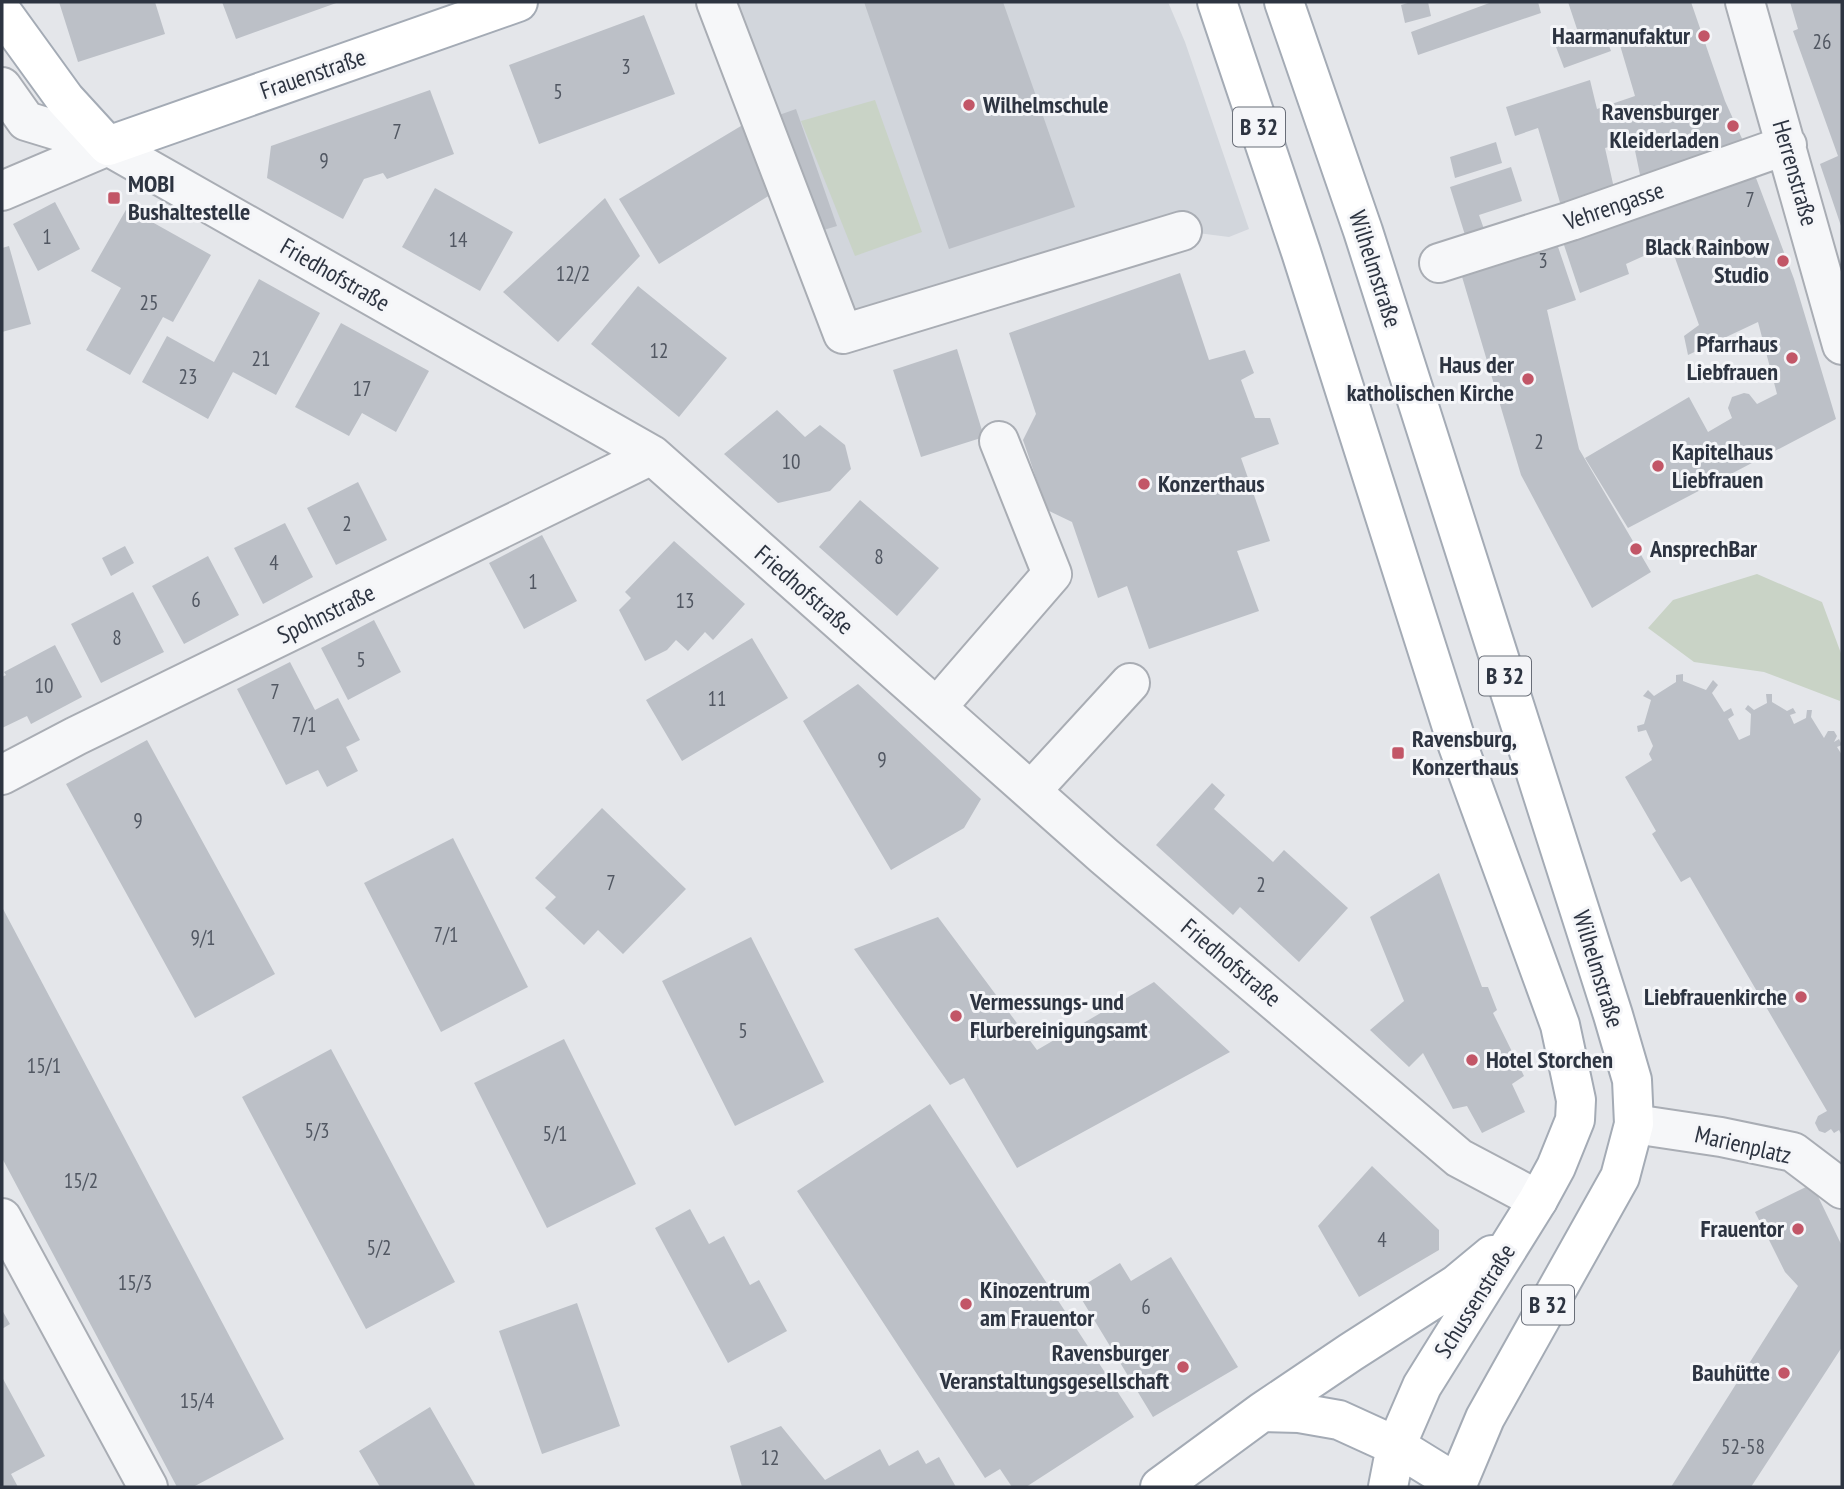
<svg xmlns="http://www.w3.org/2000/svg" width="1844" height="1489" font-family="'PT Sans Narrow',sans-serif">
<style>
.built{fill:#d2d6dc}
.green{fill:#c9d3c6}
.building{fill:#bcc0c7}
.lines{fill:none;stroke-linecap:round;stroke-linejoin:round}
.minor-casing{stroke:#a9adb4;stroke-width:42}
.major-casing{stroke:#a4abb5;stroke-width:42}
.minor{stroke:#f6f7f9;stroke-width:38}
.major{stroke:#fff;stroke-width:38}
.poi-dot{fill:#c25667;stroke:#f4f5f8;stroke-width:2.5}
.labels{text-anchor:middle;stroke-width:6;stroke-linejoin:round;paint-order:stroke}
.number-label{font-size:21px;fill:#515762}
.shield{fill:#f4f5f8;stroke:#696e78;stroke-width:2}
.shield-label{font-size:23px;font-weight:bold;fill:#2d3441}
.poi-label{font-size:24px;font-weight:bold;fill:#2d3441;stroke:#f4f5f8;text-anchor:end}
.street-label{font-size:24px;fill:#2d3441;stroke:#f4f5f8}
</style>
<rect width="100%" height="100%" fill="#e4e6ea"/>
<path class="built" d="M 716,2 L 1168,2 L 1185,42 L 1249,229 L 1229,237 L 1182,231 L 843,334 Z"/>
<path class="green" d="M 875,100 L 922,232 L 855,256 L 801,121 Z
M 1757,574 L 1822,602 L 1842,656 L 1840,701 L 1764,672 L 1694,662 L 1648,628 L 1673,600 Z"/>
<path class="building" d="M 59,2 L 155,2 L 165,34 L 78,62 Z
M 222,2 L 339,2 L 236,39 Z
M 864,2 L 1003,2 L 1075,207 L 949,249 Z
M 1411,2 L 1428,2 L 1431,16 L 1405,23 L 1401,5 Z
M 1492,2 L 1538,2 L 1541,13 L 1418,55 L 1411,32 Z
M 1568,2 L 1691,2 L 1725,101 L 1749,154 L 1643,189 L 1633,141 L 1605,148 L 1616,197 L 1564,216 L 1538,128 L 1515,136 L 1506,107 L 1590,80 L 1597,109 L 1635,96 L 1617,35 L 1606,38 L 1611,51 L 1564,68 L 1556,47 L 1580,38 Z
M 1790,2 L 1842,2 L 1842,229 L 1820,164 L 1838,156 L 1793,31 L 1798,29 Z
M 644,15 L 675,94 L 539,144 L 509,65 Z
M 430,90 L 454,154 L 387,179 L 383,173 L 364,179 L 343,219 L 267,178 L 271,146 Z
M 796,109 L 837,226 L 810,234 L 765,120 Z
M 746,123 L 770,195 L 659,264 L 619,199 Z
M 1496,142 L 1502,163 L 1455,178 L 1450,157 Z
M 1750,162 L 1794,279 L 1836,419 L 1628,528 L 1585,458 L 1689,397 L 1708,432 L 1732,418 L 1728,408 L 1732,397 L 1744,393 L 1749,394 L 1757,404 L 1777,394 L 1758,322 L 1688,355 L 1684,336 L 1699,325 L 1670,244 L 1626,264 L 1629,274 L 1580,293 L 1561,236 Z
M 1511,167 L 1522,201 L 1479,215 L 1484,229 L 1465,235 L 1450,187 Z
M 435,188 L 513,232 L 480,291 L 402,247 Z
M 605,198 L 640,256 L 558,342 L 503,292 Z
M 55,202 L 80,249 L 38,271 L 13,224 Z
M 127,208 L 211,255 L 173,322 L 163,317 L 130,375 L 86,350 L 121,288 L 91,271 Z
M 1554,235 L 1576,300 L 1547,310 L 1579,449 L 1651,572 L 1592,608 L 1521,475 L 1460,270 Z
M 9,246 L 31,324 L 2,332 L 2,248 Z
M 1180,273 L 1209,360 L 1245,350 L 1254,373 L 1241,380 L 1255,418 L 1270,418 L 1279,444 L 1241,458 L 1270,541 L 1237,551 L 1259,611 L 1149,649 L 1127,586 L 1098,598 L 1072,522 L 1047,510 L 1023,440 L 1036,414 L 1009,333 Z
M 259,279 L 320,313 L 276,395 L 233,372 L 208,419 L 142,382 L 167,336 L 214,362 Z
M 638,286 L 727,358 L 679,417 L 591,344 Z
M 341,323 L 429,371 L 396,432 L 362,413 L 349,436 L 295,407 Z
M 957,349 L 984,437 L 921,457 L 893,370 Z
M 777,410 L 805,437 L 820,425 L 845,445 L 851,469 L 830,491 L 778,503 L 724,454 Z
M 358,482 L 387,540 L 336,565 L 307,508 Z
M 860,500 L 939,568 L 897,616 L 819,547 Z
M 285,523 L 313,577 L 263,604 L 234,548 Z
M 542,535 L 577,601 L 524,629 L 489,563 Z
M 674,541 L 745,604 L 713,640 L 705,632 L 688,651 L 676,640 L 667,650 L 645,661 L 619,610 L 631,598 L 625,592 Z
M 125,546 L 134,563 L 111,576 L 102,558 Z
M 208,556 L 239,615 L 184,644 L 152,586 Z
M 133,592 L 164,652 L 101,683 L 71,624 Z
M 374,620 L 401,672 L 348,700 L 321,648 Z
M 752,638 L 788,698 L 682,761 L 646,700 Z
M 55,645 L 82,697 L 31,724 L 27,716 L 2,728 L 2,677 L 6,675 L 4,672 Z
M 290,662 L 315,710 L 338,698 L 360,740 L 346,747 L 358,771 L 327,787 L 318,770 L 286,785 L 237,689 Z
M 1683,674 L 1683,681 L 1706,690 L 1713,680 L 1718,685 L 1712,693 L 1724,712 L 1731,708 L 1734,715 L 1728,719 L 1739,740 L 1750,735 L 1751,714 L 1745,709 L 1748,705 L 1754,710 L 1767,703 L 1766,694 L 1772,694 L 1772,702 L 1787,711 L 1793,708 L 1796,713 L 1790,715 L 1794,724 L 1806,718 L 1807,710 L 1812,710 L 1811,717 L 1824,738 L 1828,731 L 1834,731 L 1837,736 L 1834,742 L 1839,739 L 1842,745 L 1837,747 L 1842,755 L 1842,1136 L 1839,1130 L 1834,1133 L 1831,1129 L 1825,1133 L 1819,1131 L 1815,1123 L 1818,1116 L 1827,1111 L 1690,877 L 1681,882 L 1652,834 L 1656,831 L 1625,777 L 1652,760 L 1649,754 L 1653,746 L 1646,730 L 1638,732 L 1637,726 L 1644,724 L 1651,700 L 1643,696 L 1648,690 L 1654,696 L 1676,682 L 1676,675 Z
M 858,684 L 981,799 L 964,828 L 891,870 L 803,721 Z
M 147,740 L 275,974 L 195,1018 L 66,784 Z
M 1212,783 L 1225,795 L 1214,809 L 1273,862 L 1284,850 L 1348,908 L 1299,962 L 1240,907 L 1233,915 L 1156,845 Z
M 602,808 L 686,889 L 623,954 L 598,930 L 584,945 L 545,908 L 556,897 L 535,878 Z
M 453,838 L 528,987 L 441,1032 L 364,883 Z
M 1439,873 L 1482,987 L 1488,987 L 1497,1010 L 1493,1013 L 1524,1076 L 1512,1084 L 1525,1112 L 1482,1133 L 1467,1106 L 1453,1109 L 1423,1053 L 1409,1067 L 1370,1030 L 1404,1001 L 1370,917 Z
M 2,907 L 284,1439 L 193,1487 L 177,1487 L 2,1158 Z
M 938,917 L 1037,1050 L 1154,982 L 1230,1052 L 1017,1168 L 964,1078 L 950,1085 L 854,949 Z
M 751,937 L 824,1082 L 735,1126 L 662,981 Z
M 564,1039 L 636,1184 L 547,1228 L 474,1083 Z
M 331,1049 L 455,1282 L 366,1329 L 242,1097 Z
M 930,1104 L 1134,1417 L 1026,1487 L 1012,1487 L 1000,1469 L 985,1478 L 797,1191 Z
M 1372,1166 L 1439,1230 L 1439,1250 L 1359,1297 L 1318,1226 Z
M 1812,1184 L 1842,1246 L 1842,1347 L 1751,1487 L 1671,1487 L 1798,1286 L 1785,1272 L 1755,1212 Z
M 690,1209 L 709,1244 L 724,1236 L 750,1285 L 759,1280 L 787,1331 L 728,1363 L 655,1228 Z
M 1171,1257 L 1238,1367 L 1153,1417 L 1076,1290 L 1120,1263 L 1131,1281 Z
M 577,1303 L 620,1426 L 542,1454 L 499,1331 Z
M 2,1310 L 10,1324 L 2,1329 Z
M 2,1377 L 45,1456 L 11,1474 L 18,1487 L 2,1487 Z
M 430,1407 L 476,1487 L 380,1487 L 359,1451 Z
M 781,1426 L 825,1480 L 880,1449 L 889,1466 L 918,1450 L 926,1464 L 939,1457 L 956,1487 L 742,1487 L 730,1446 Z"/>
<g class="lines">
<g class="minor-casing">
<path id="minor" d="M 716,2 L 843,334 L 1182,231
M 1745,2 L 1842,345
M 2,87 L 26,121 L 108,146 L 652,455 L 1104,856 L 1459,1158 L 1538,1200
M 2,191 L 108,146
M 1439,263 L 1571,221 L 1787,145
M 937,707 L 1052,574 L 999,441
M 2,775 L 76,736 L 652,455
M 1031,791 L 1130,683
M 1634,1124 L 1721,1137 L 1793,1152 L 1842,1189
M 2,1218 L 148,1487"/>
</g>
<g class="major-casing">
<path id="major" d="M 1217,2 L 1301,252 L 1457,743 L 1560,1025 L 1576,1100 L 1575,1120 L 1556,1167 L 1538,1200 L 1422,1386 L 1396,1446 L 1388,1487
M 1284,2 L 1363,231 L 1613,1015 L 1632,1080 L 1634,1124 L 1620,1177 L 1485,1418 L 1456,1487
M 2,12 L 65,99 L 108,146 L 518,2
M 1262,1412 L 1299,1413 L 1339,1420 L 1396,1446 L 1456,1483
M 1160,1487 L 1262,1412 L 1351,1352 L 1457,1284 L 1492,1255"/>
</g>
<use href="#minor" class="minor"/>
<use href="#major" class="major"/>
</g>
<g class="poi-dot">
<circle cx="1704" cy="36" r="7"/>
<circle cx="969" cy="105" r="7"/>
<circle cx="1733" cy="126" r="7"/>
<rect x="107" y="191" width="14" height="14" rx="3.5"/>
<circle cx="1783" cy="261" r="7"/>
<circle cx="1792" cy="358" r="7"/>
<circle cx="1528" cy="379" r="7"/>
<circle cx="1658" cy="466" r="7"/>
<circle cx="1144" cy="484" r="7"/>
<circle cx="1636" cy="549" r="7"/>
<rect x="1391" y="746" width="14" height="14" rx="3.5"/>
<circle cx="1801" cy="997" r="7"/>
<circle cx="956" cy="1016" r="7"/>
<circle cx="1472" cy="1060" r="7"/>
<circle cx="1798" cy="1229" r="7"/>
<circle cx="966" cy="1304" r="7"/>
<circle cx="1183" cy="1367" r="7"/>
<circle cx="1784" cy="1373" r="7"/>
</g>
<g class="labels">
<g class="number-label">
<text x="1822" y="49">26</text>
<text x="626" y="74">3</text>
<text x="558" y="99">5</text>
<text x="397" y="139">7</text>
<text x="324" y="168">9</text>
<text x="1750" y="207">7</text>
<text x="47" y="244">1</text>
<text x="458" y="247">14</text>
<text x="1543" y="268">3</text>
<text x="573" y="281">12/2</text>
<text x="149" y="310">25</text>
<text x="659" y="358">12</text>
<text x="261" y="366">21</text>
<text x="188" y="384">23</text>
<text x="362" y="396">17</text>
<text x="1539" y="449">2</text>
<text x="791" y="469">10</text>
<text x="347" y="531">2</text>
<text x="879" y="564">8</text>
<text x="274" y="570">4</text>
<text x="533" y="589">1</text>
<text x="196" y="607">6</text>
<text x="685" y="608">13</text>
<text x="117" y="645">8</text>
<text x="361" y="667">5</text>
<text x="44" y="693">10</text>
<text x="275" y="699">7</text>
<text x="717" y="706">11</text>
<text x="304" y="732">7/1</text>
<text x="882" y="767">9</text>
<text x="138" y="828">9</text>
<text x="611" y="890">7</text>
<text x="1261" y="892">2</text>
<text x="446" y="942">7/1</text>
<text x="203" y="945">9/1</text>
<text x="743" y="1038">5</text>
<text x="44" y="1073">15/1</text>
<text x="317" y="1138">5/3</text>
<text x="555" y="1141">5/1</text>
<text x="81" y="1188">15/2</text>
<text x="1382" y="1247">4</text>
<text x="379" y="1255">5/2</text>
<text x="135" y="1290">15/3</text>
<text x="1146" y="1314">6</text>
<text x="197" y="1408">15/4</text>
<text x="1743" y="1454">52-58</text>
<text x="770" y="1465">12</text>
</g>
<g class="shield">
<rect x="1233" y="107.5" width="52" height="39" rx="5"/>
<rect x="1479" y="656.5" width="52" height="39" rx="5"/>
<rect x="1522" y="1285.5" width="52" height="39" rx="5"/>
</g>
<g class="shield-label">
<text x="1259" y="135">B 32</text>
<text x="1505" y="684">B 32</text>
<text x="1548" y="1313">B 32</text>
</g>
<g class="poi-label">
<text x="1690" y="44">Haarmanufaktur</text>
<text x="983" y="113" text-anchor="start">Wilhelmschule</text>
<text x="1719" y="120">Ravensburger<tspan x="1719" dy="28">Kleiderladen</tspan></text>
<text x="128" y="192" text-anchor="start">MOBI<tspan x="128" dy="28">Bushaltestelle</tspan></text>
<text x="1769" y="255">Black Rainbow<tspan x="1769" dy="28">Studio</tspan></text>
<text x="1778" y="352">Pfarrhaus<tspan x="1778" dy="28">Liebfrauen</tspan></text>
<text x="1514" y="373">Haus der<tspan x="1514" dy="28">katholischen Kirche</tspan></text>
<text x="1672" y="460" text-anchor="start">Kapitelhaus<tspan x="1672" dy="28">Liebfrauen</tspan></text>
<text x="1158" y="492" text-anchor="start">Konzerthaus</text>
<text x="1650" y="557" text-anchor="start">AnsprechBar</text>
<text x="1412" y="747" text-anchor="start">Ravensburg,<tspan x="1412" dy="28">Konzerthaus</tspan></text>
<text x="1787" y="1005">Liebfrauenkirche</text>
<text x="970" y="1010" text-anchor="start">Vermessungs- und<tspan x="970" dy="28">Flurbereinigungsamt</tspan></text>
<text x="1486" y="1068" text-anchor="start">Hotel Storchen</text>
<text x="1784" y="1237">Frauentor</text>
<text x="980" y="1298" text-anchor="start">Kinozentrum<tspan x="980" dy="28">am Frauentor</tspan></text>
<text x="1169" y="1361">Ravensburger<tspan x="1169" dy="28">Veranstaltungsgesellschaft</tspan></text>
<text x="1770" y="1381">Bauhütte</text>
</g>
<g class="street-label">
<text transform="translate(313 74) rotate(-19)" y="8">Frauenstraße</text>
<text transform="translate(1795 173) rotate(74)" y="8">Herrenstraße</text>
<text transform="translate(1614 206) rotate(-19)" y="8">Vehrengasse</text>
<text transform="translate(1375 269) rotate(72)" y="8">Wilhelmstraße</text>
<text transform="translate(335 275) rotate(30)" y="8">Friedhofstraße</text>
<text transform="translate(804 590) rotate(41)" y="8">Friedhofstraße</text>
<text transform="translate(326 614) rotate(-26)" y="8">Spohnstraße</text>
<text transform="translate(1231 963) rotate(40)" y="8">Friedhofstraße</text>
<text transform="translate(1598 969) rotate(73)" y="8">Wilhelmstraße</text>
<text transform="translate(1743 1145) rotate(13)" y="8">Marienplatz</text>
<text transform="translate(1475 1301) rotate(-58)" y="8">Schussenstraße</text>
</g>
</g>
<rect width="1844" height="1489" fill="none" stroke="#2d3441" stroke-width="7"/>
</svg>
